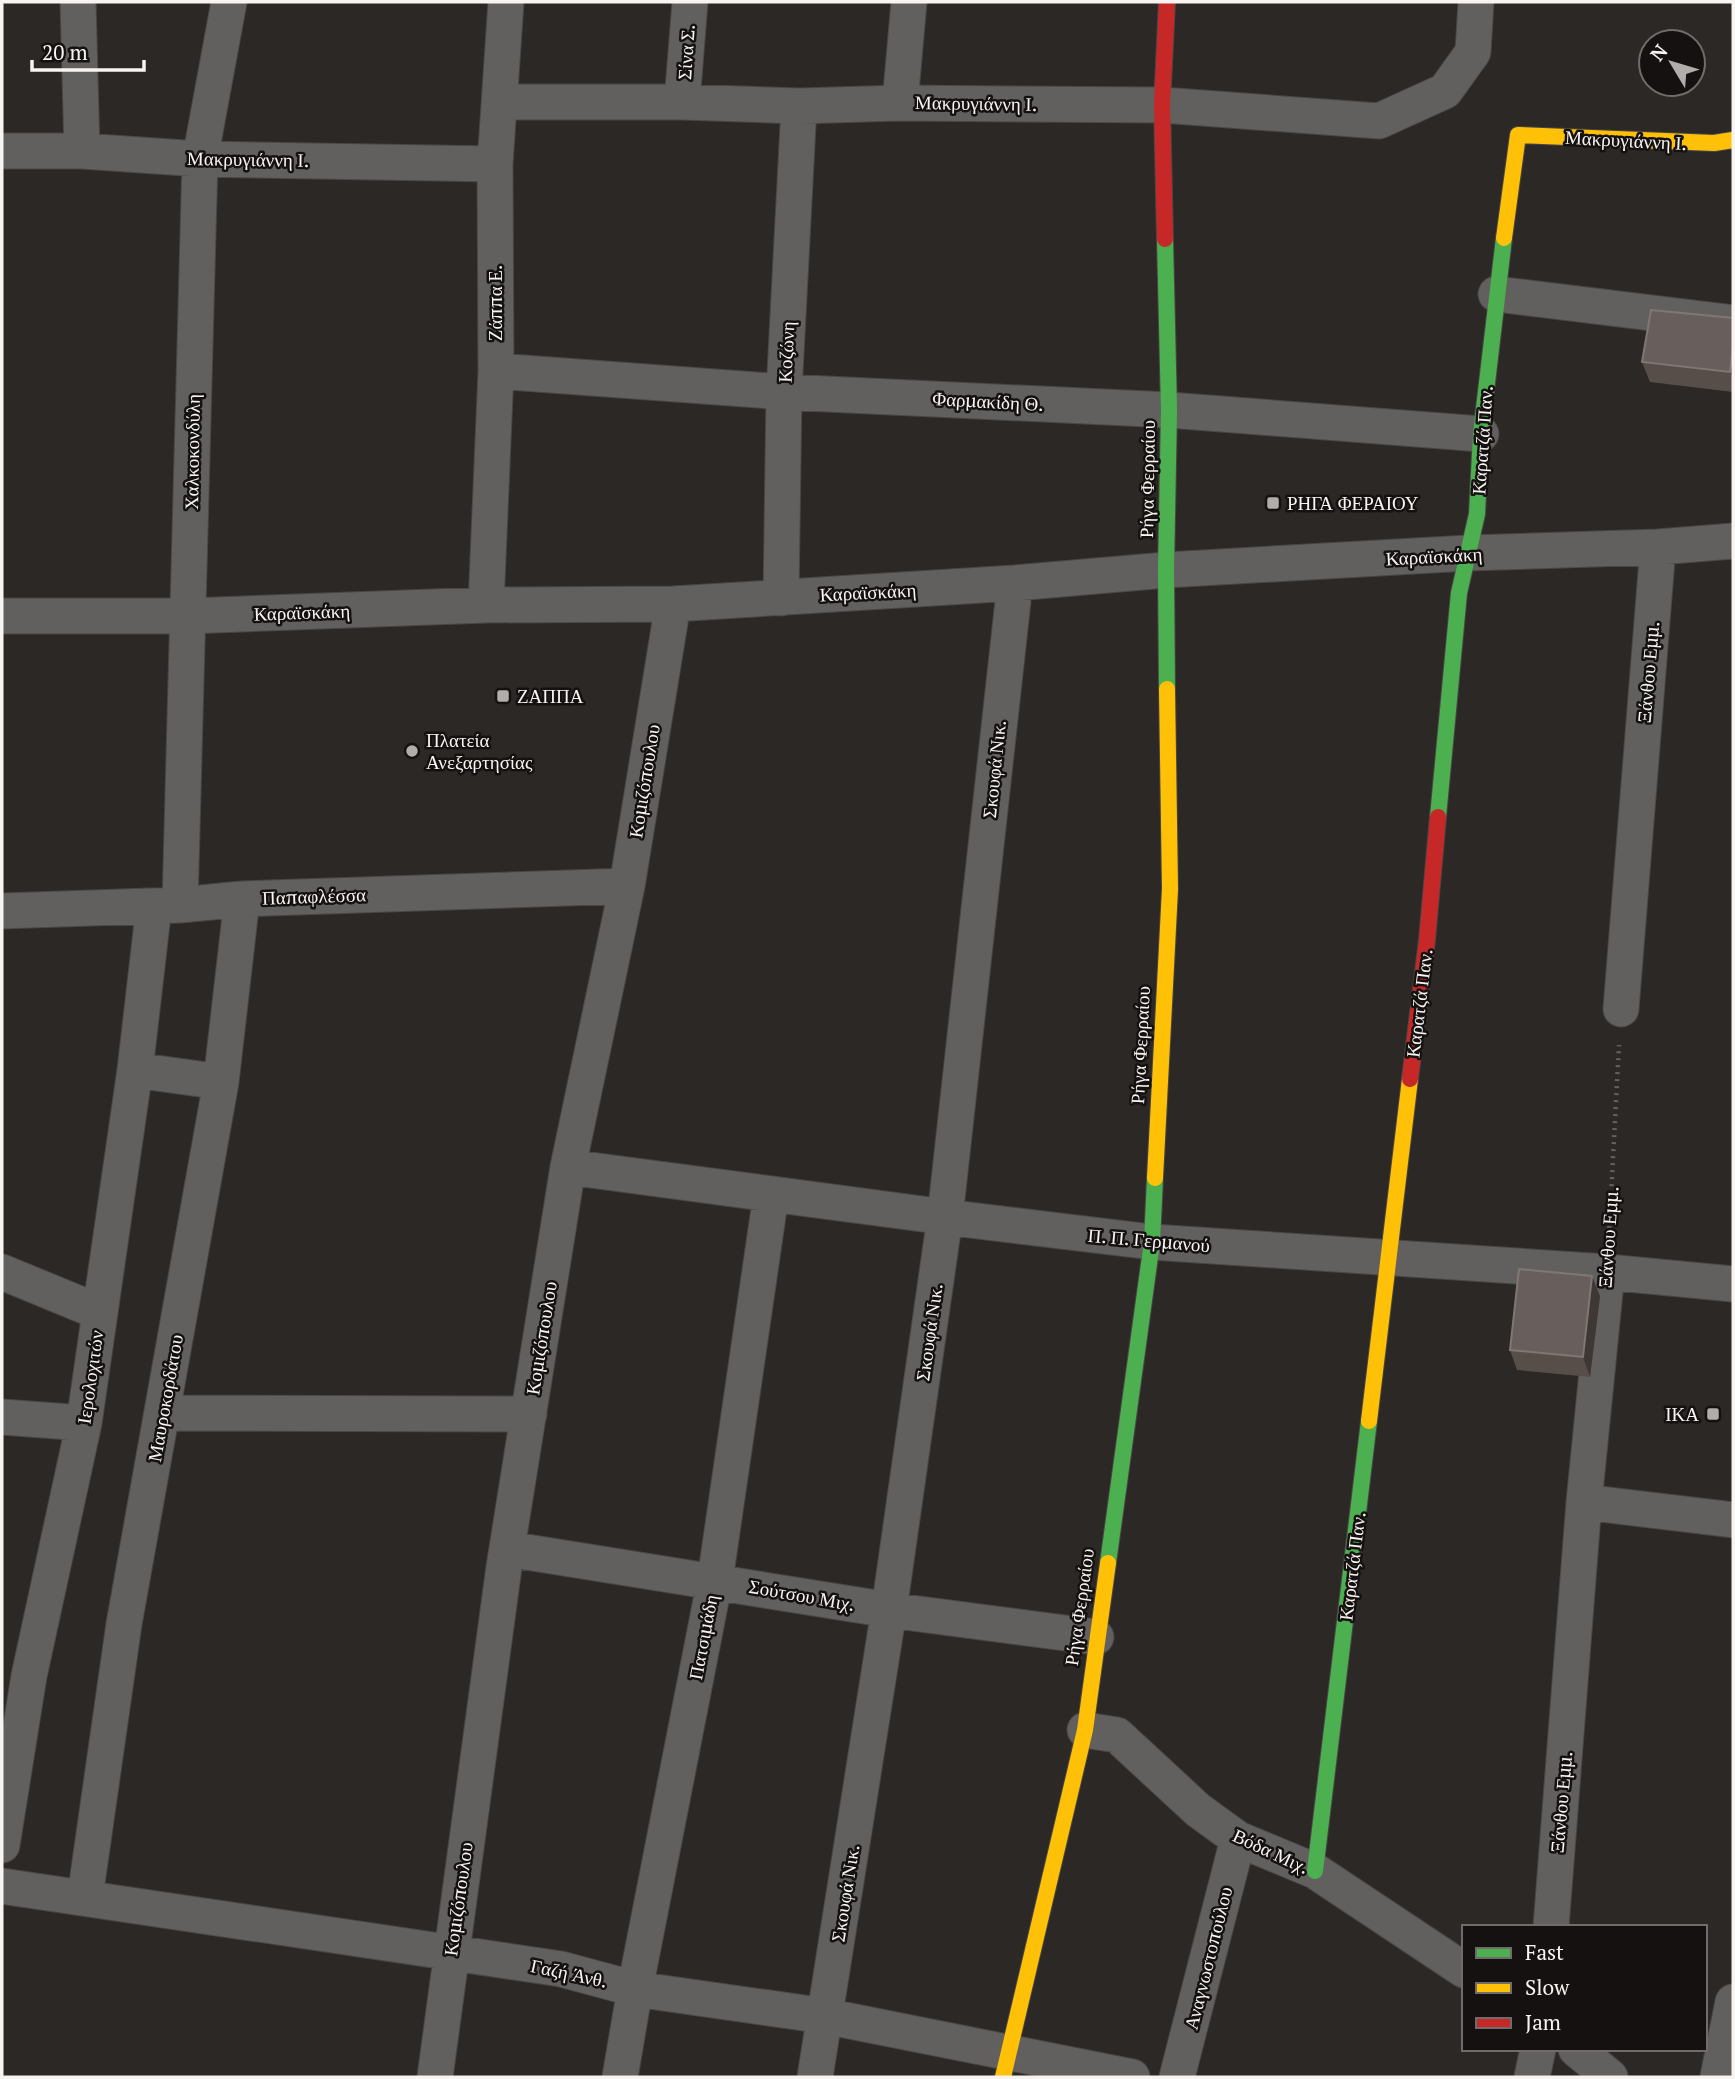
<svg xmlns="http://www.w3.org/2000/svg" width="1735" height="2079" font-family="'PT Serif',serif">
<style>
.lines{fill:none;stroke-linecap:round;stroke-linejoin:round}
.street-casing{stroke:#494645;stroke-width:37}
.fast-casing{stroke:#494645;stroke-width:18}
.slow-casing{stroke:#494645;stroke-width:18}
.jam-casing{stroke:#494645;stroke-width:18}
.path{stroke:#646260;stroke-width:4.5;stroke-dasharray:2 5;stroke-linecap:butt}
.street{stroke:#62605e;stroke-width:35}
.fast{stroke:#4caf50;stroke-width:16}
.slow{stroke:#ffc107;stroke-width:16}
.jam{stroke:#c62828;stroke-width:16}
.wall{fill:#574e4a}
.shaded-wall{fill:#3e3734}
.building{fill:#685f5c;stroke:#7f7773;stroke-width:2}
.poi-dot{fill:#b0adaa;stroke:#141110;stroke-width:2.5}
.labels{text-anchor:middle;stroke-width:5;stroke-linejoin:round;paint-order:stroke}
.street-label{font-size:19px;fill:#f7f4f1;stroke:#141110}
.poi-label{font-size:19px;fill:#f7f4f1;stroke:#141110;text-anchor:start}
</style>
<rect width="100%" height="100%" fill="#2b2826"/>
<g class="lines">
<g class="street-casing">
<path id="street" d="M 78,2 L 82,151
M 500,102 L 682,102 L 799,106 L 900,103 L 1162,105 L 1379,121 L 1445,91 L 1473,52 L 1476,2
M 682,102 L 690,2
M 900,103 L 909,2
M 2,151 L 82,151 L 200,159 L 495,164
M 1496,294 L 1733,323
M 496,371 L 784,392 L 1169,410 L 1481,434
M 781,598 L 784,392 L 799,106
M 486,605 L 496,371 L 495,164 L 506,2
M 2,616 L 188,616 L 486,605 L 673,604 L 1015,583 L 1166,570 L 1468,553 L 1658,547 L 1733,541
M 180,905 L 200,159 L 229,2
M 2,911 L 180,905 L 242,899 L 627,886
M 1621,1009 L 1658,547
M 135,1070 L 221,1082
M 568,1167 L 945,1217 L 1152,1242 L 1607,1272 L 1733,1284
M 2,1272 L 99,1312
M 162,1413 L 529,1414
M 2,1417 L 84,1423
M 1584,1502 L 1733,1520
M 508,1549 L 889,1610 L 1096,1637
M 1085,1730 L 1117,1735 L 1198,1810 L 1238,1839 L 1315,1871 L 1464,1970
M 2,1845 L 29,1676 L 84,1423 L 135,1070 L 154,906
M 2,1886 L 561,1969 L 635,1989 L 825,2016 L 1132,2077
M 85,1897 L 124,1624 L 221,1082 L 242,899
M 1551,1927 L 1584,1502 L 1607,1272
M 1576,2049 L 1610,2077
M 435,2077 L 504,1567 L 568,1167 L 627,886 L 673,604
M 620,2077 L 635,1989 L 715,1580 L 771,1195
M 815,2077 L 889,1610 L 945,1217 L 1015,583
M 1177,2077 L 1238,1839
M 1532,2077 L 1538,2049
M 1718,2077 L 1733,2002"/>
</g>
<g class="fast-casing">
<path id="fast" d="M 1165,239 L 1169,410 L 1166,570 L 1167,689
M 1438,817 L 1459,593 L 1477,514 L 1481,434 L 1504,238
M 1108,1563 L 1152,1242 L 1155,1178
M 1315,1871 L 1369,1421"/>
</g>
<g class="slow-casing">
<path id="slow" d="M 1504,238 L 1518,135 L 1714,143 L 1733,140
M 1155,1178 L 1170,889 L 1167,689
M 1369,1421 L 1410,1079
M 1003,2077 L 1085,1730 L 1108,1563"/>
</g>
<g class="jam-casing">
<path id="jam" d="M 1165,239 L 1162,105 L 1167,2
M 1410,1079 L 1427,940 L 1438,817"/>
</g>
<path class="path" d="M 1609,1235 L 1619,1045"/>
<use href="#street" class="street"/>
<use href="#fast" class="fast"/>
<use href="#slow" class="slow"/>
<use href="#jam" class="jam"/>
</g>
<path class="wall" d="M 1733,318 L 1733,392 L 1650,382 L 1642,362 Z
M 1600,1296 L 1590,1377 L 1517,1370 L 1510,1350 Z"/>
<path class="shaded-wall" d="M 1733,346 L 1733,380 L 1730,372 Z
M 1592,1276 L 1600,1296 L 1590,1377 L 1583,1357 Z"/>
<path class="building" d="M 1651,310 L 1733,318 L 1733,346 L 1730,372 L 1642,362 Z
M 1519,1269 L 1592,1276 L 1583,1357 L 1510,1350 Z"/>
<g class="poi-dot">
<rect x="1266" y="496" width="14" height="14" rx="3.5"/>
<rect x="496" y="689" width="14" height="14" rx="3.5"/>
<circle cx="412" cy="751" r="7"/>
<rect x="1706" y="1407" width="14" height="14" rx="3.5"/>
</g>
<g class="labels">
<g class="street-label">
<text transform="translate(686 52) rotate(-86)" y="7">Σίνα Σ.</text>
<text transform="translate(976 103) rotate(1)" y="7">Μακρυγιάννη Ι.</text>
<text transform="translate(1626 140) rotate(3)" y="7">Μακρυγιάννη Ι.</text>
<text transform="translate(248 159) rotate(1)" y="7">Μακρυγιάννη Ι.</text>
<text transform="translate(495 303) rotate(-90)" y="7">Ζάππα Ε.</text>
<text transform="translate(786 352) rotate(-87)" y="7">Κοζώνη</text>
<text transform="translate(988 401) rotate(3)" y="7">Φαρμακίδη Θ.</text>
<text transform="translate(1482 440) rotate(-86)" y="7">Καρατζά Παν.</text>
<text transform="translate(192 452) rotate(-89)" y="7">Χαλκοκονδύλη</text>
<text transform="translate(1147 479) rotate(-89)" y="7">Ρήγα Φερραίου</text>
<text transform="translate(1434 556) rotate(-3)" y="7">Καραϊσκάκη</text>
<text transform="translate(868 592) rotate(-3)" y="7">Καραϊσκάκη</text>
<text transform="translate(302 612) rotate(-2)" y="7">Καραϊσκάκη</text>
<text transform="translate(1648 672) rotate(-85)" y="7">Ξάνθου Εμμ.</text>
<text transform="translate(994 769) rotate(-84)" y="7">Σκουφά Νικ.</text>
<text transform="translate(644 781) rotate(-81)" y="7">Κομιζόπουλου</text>
<text transform="translate(314 896) rotate(-2)" y="7">Παπαφλέσσα</text>
<text transform="translate(1419 1003) rotate(-83)" y="7">Καρατζά Παν.</text>
<text transform="translate(1140 1045) rotate(-87)" y="7">Ρήγα Φερραίου</text>
<text transform="translate(1608 1237) rotate(-86)" y="7">Ξάνθου Εμμ.</text>
<text transform="translate(1149 1240) rotate(5)" y="7">Π. Π. Γερμανού</text>
<text transform="translate(929 1332) rotate(-82)" y="7">Σκουφά Νικ.</text>
<text transform="translate(541 1338) rotate(-81)" y="7">Κομιζόπουλου</text>
<text transform="translate(90 1377) rotate(-82)" y="7">Ιερολοχιτών</text>
<text transform="translate(165 1398) rotate(-80)" y="7">Μαυροκορδάτου</text>
<text transform="translate(1352 1566) rotate(-83)" y="7">Καρατζά Παν.</text>
<text transform="translate(802 1595) rotate(10)" y="7">Σούτσου Μιχ.</text>
<text transform="translate(1079 1607) rotate(-82)" y="7">Ρήγα Φερραίου</text>
<text transform="translate(703 1637) rotate(-79)" y="7">Πατσιμάδη</text>
<text transform="translate(1561 1802) rotate(-85)" y="7">Ξάνθου Εμμ.</text>
<text transform="translate(1271 1851) rotate(25)" y="7">Βόδα Μιχ.</text>
<text transform="translate(845 1893) rotate(-81)" y="7">Σκουφά Νικ.</text>
<text transform="translate(458 1899) rotate(-82)" y="7">Κομιζόπουλου</text>
<text transform="translate(1208 1958) rotate(-76)" y="7">Αναγνωστοπούλου</text>
<text transform="translate(569 1973) rotate(12)" y="7">Γαζή Άνθ.</text>
</g>
<g class="poi-label">
<text x="1287" y="510">ΡΗΓΑ ΦΕΡΑΙΟΥ</text>
<text x="517" y="703">ΖΑΠΠΑ</text>
<text x="426" y="747">Πλατεία<tspan x="426" dy="22">Ανεξαρτησίας</tspan></text>
<text x="1699" y="1421" text-anchor="end">ΙΚΑ</text>
</g>
</g>
<rect width="1735" height="2079" fill="none" stroke="#f7f4f1" stroke-width="7"/>
<rect x="1462" y="1925" width="245" height="126" fill="#141110" stroke="#6f6c6a" stroke-width="2"/>
<rect x="1476" y="1948" width="35" height="10" fill="#4caf50" stroke="#6f6c6a" stroke-width="2"/>
<text x="1525" y="1960" font-size="21" fill="#f7f4f1">Fast</text>
<rect x="1476" y="1983" width="35" height="10" fill="#ffc107" stroke="#6f6c6a" stroke-width="2"/>
<text x="1525" y="1995" font-size="21" fill="#f7f4f1">Slow</text>
<rect x="1476" y="2018" width="35" height="10" fill="#c62828" stroke="#6f6c6a" stroke-width="2"/>
<text x="1525" y="2030" font-size="21" fill="#f7f4f1">Jam</text>
<g transform="translate(1672 63) rotate(308)"><circle r="33" fill="#141110" stroke="#6f6c6a" stroke-width="2"/>
<path d="M0-5L12 26L0 18L-12 26Z" fill="#b0adaa"/>
<text y="-10" font-size="19" font-weight="bold" text-anchor="middle" fill="#f7f4f1">N</text>
</g>
<path d="M32 60v10h112v-10" fill="none" stroke="#f7f4f1" stroke-width="3.5"/>
<text x="42" y="60" font-size="21" fill="#f7f4f1" stroke="#141110" stroke-width="5" paint-order="stroke">20 m</text>
</svg>
